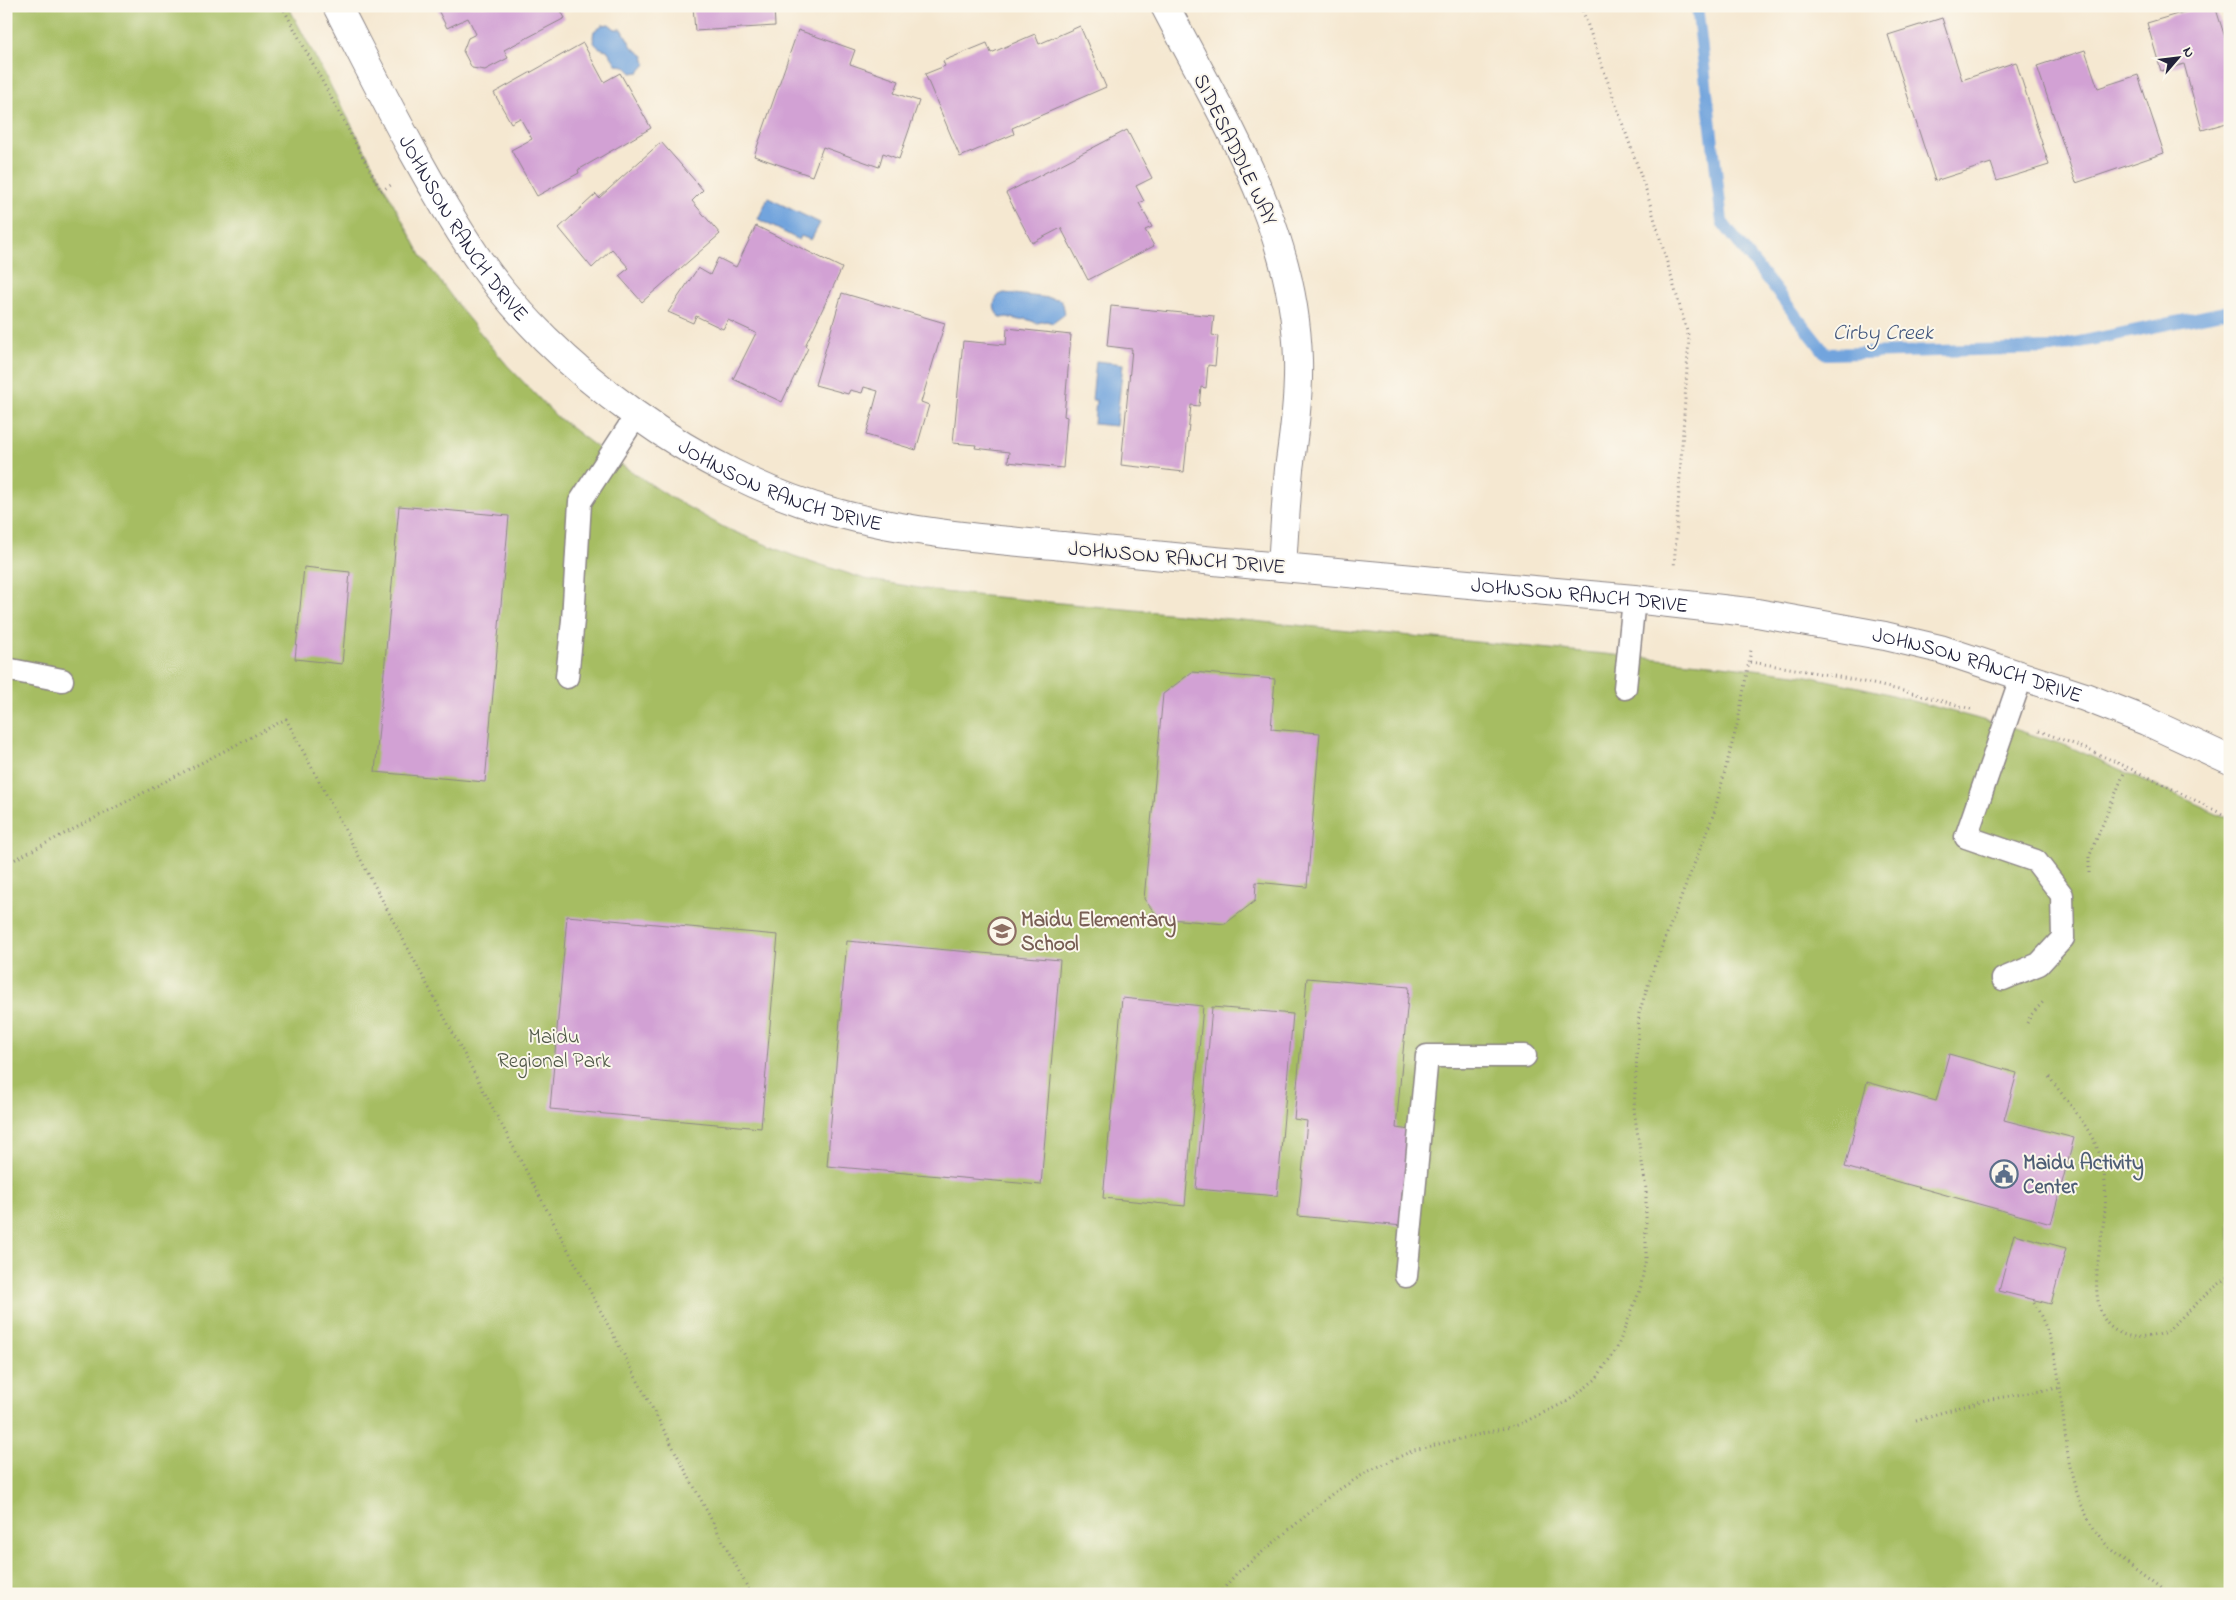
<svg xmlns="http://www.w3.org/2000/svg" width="2236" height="1600" font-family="'Indie Flower',sans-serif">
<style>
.green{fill:#a6bd62;stroke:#64704e}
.water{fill:#72a4dd;stroke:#4a638c}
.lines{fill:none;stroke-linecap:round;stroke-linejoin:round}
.stream{stroke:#72a4dd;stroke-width:12}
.building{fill:#d2a1d4}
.service-casing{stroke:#8c8586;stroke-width:25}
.minor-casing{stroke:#8c8586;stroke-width:30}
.tertiary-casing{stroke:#8c8586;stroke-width:30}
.path{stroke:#8c8586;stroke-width:3;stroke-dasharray:1 4;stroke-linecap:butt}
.service{stroke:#fff;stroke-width:22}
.minor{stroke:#fff;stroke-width:28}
.tertiary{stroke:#fff;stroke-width:28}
.labels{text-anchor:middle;stroke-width:4;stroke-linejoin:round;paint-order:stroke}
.street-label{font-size:21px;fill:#22223b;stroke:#fbf7ec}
.education-label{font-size:21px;font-weight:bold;fill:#785e54;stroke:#fbf7ec;text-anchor:start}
.park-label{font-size:21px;fill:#505849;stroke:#fbf7ec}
.service-label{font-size:21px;font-weight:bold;fill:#4e5e75;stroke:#fbf7ec;text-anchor:start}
.water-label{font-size:22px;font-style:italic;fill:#42567c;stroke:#fbf7ec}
</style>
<rect width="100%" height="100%" fill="#fbf7ec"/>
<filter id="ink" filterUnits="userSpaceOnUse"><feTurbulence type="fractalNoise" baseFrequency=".02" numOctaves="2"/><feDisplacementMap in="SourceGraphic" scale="10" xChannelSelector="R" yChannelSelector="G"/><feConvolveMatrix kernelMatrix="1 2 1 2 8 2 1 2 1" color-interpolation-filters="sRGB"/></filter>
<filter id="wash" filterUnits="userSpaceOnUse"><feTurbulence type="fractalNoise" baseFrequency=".0096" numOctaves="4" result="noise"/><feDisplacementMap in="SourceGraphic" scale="20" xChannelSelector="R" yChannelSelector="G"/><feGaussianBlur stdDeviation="1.12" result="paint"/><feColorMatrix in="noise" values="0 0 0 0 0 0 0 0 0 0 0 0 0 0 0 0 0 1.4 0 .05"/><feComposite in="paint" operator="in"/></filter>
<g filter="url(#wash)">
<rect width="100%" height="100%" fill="#f5e8d1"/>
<path class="green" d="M 6,6 L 288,6 L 422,257 L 463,312 L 507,365 L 556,416 L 611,458 L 670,497 L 725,528 L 794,556 L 865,579 L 943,592 L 1722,665 L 1803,675 L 1877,691 L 2008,727 L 2070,747 L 2230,819 L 2230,1594 L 6,1594 Z"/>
<path class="water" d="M 609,24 L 615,29 L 622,29 L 632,47 L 644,56 L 646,64 L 639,72 L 632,73 L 625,66 L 617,65 L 607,50 C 596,48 591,43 594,31 L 602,25 Z
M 768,198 L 820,223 L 811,240 L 801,236 L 799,240 L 758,219 Z
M 1004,293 L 1059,299 L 1063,304 L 1065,314 L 1053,323 L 1046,321 L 1037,323 L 1026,319 L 1019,320 L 1007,317 L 1001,318 C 993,312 992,302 999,295 Z
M 1096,361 L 1123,364 L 1116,426 L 1094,424 L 1096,400 L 1092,400 Z"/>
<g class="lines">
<path class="stream" d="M 1697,6 L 1722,222 L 1826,354 L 2051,348 L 2230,311"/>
</g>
<g id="blocks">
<path class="building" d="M 436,6 L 558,6 L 565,18 L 504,50 L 508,58 L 485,70 L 472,68 L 463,51 L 468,38 L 476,34 L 468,18 L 447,28 Z
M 693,6 L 774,6 L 775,26 L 695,31 Z
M 2205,6 L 2215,6 L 2230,53 L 2230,122 L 2202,130 L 2184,64 L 2161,71 L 2147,23 Z
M 1942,18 L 1962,80 L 2016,62 L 2049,165 L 1997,181 L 1991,163 L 1935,181 L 1888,35 Z
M 1080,26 L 1106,87 L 1012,128 L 1014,134 L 960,157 L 925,74 L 945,66 L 943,61 L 987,43 L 991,53 L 1035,34 L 1039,44 Z
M 798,30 L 855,50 L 850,64 L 899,81 L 894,93 L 919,101 L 899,159 L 883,153 L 879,167 L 823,147 L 812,176 L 754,156 Z
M 583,43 L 604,82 L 620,73 L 651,128 L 578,170 L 579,173 L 537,196 L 511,150 L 532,139 L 520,118 L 511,123 L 494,93 Z
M 2085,50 L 2098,88 L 2138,75 L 2164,153 L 2076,183 L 2037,66 Z
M 1127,130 L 1152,178 L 1136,186 L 1144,201 L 1139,203 L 1152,227 L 1145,230 L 1154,246 L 1088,280 L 1061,228 L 1032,243 L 1006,193 Z
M 661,142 L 703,190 L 692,201 L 720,234 L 642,302 L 619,276 L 629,268 L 612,249 L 592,268 L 559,228 L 596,194 L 599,198 Z
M 756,226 L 842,268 L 805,346 L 808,348 L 782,402 L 733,379 L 756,333 L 728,320 L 723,329 L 696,316 L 693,323 L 668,312 L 698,268 L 710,275 L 718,258 L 736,267 Z
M 842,293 L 945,323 L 921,402 L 929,405 L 916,450 L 866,435 L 878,391 L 864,387 L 862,393 L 850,390 L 848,394 L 815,385 Z
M 1111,306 L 1214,316 L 1212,335 L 1218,336 L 1215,366 L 1208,365 L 1206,388 L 1201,387 L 1199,406 L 1191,405 L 1184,472 L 1121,465 L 1132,349 L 1107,346 Z
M 1007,328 L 1071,335 L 1064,416 L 1067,417 L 1063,468 L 1008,462 L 1009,452 L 975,448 L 976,445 L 953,443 L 963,341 L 1006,345 Z
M 399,506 L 509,516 L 485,782 L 375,772 Z
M 304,567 L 350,572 L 342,664 L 295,659 Z
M 1192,672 L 1275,679 L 1271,729 L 1320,733 L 1307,887 L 1256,882 L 1255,901 L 1225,924 L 1159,918 L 1144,899 L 1163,694 Z
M 567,916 L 778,935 L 761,1128 L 550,1109 Z
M 847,941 L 1060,960 L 1041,1185 L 827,1166 Z
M 1307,978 L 1409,987 L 1396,1128 L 1411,1130 L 1403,1226 L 1298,1216 L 1307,1121 L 1294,1119 Z
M 1122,998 L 1203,1006 L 1185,1206 L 1103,1198 Z
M 1212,1007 L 1293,1014 L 1277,1196 L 1196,1189 Z
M 1949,1054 L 2017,1073 L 2004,1120 L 2074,1138 L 2051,1224 L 1845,1167 L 1867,1082 L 1936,1101 Z
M 2014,1234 L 2066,1248 L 2051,1304 L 1999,1291 Z"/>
</g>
</g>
<g filter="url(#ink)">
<use href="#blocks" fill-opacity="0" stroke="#8c8586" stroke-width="1"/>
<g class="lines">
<g class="service-casing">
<path id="service" d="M 6,669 L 62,680
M 567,677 L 573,620 L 580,502 L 636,416
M 1625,688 L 1634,599
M 2003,979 L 2039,964 L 2063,938 L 2062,895 L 2036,861 L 1966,837 L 2022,675
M 1406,1276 L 1427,1056 L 1525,1056"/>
</g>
<g class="minor-casing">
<g id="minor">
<path id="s1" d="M 337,6 C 381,91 423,177 476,256 C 552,369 702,477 833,512 C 909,533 985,539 1063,546 C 1136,553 1209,561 1282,567 C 1284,534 1286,502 1289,469 C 1294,433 1299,396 1298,360 C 1295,228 1224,120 1165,6"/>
</g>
</g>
<g class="tertiary-casing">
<g id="tertiary">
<path id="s2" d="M 1282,567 L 1634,599 L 1757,613 L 1885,636 L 1940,649 L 2085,697 L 2146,721 L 2230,760"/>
</g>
</g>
<path class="path" d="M 282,6 L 381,191 L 391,185
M 1581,6 L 1646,190 L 1689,338 L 1674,568
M 1750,662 C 1826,673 1900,688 1974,710
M 2039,731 C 2105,754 2167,786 2230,818
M 6,864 L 286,719 L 751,1594
M 2089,873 L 2089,857 L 2127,766
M 2027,1023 L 2031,1015 L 2043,1002
M 2049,1077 C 2069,1104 2095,1132 2103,1165 C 2105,1177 2106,1194 2105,1207 C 2104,1240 2080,1312 2118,1332 C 2134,1340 2150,1338 2166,1332 L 2211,1290 L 2230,1276
M 2034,1302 C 2044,1321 2052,1341 2056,1362 C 2068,1424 2060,1483 2100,1537 C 2117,1560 2146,1574 2167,1594
M 1916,1420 L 1985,1400 L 2059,1388
M 1219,1594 L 1236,1574 L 1332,1494 L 1367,1472 L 1414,1450 L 1518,1425 L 1568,1401 L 1596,1379 L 1617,1348 L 1640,1290 L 1646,1258 L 1646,1189 L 1634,1110 L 1639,1013 L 1654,967 L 1714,813 L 1738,721 L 1751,650"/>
<use href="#service" class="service"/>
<use href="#minor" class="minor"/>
<use href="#tertiary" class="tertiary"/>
</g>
</g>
<defs>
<g id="school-ring" transform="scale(1.4375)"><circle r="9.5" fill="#fbf7ec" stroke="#8d6e63" stroke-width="1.5"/><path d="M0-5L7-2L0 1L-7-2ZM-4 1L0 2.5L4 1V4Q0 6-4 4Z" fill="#8d6e63"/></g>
<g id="civic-ring" transform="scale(1.4375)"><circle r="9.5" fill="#fbf7ec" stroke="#5c6f8a" stroke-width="1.5"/><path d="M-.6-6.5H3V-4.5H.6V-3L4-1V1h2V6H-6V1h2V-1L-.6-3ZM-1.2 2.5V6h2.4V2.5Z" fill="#5c6f8a"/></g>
</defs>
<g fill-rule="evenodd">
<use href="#school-ring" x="1002" y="931"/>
<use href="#civic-ring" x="2004" y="1174"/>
</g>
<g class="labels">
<g class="street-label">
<text transform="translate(1236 149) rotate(64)" y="7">SIDESADDLE WAY</text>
<text dy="7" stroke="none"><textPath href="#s1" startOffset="256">JOHNSON RANCH DRIVE</textPath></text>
<text dy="7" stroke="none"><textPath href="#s1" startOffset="675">JOHNSON RANCH DRIVE</textPath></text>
<text transform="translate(1177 557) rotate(5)" y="7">JOHNSON RANCH DRIVE</text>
<text dy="7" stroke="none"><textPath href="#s2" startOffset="299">JOHNSON RANCH DRIVE</textPath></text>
<text dy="7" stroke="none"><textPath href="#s2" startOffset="704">JOHNSON RANCH DRIVE</textPath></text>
</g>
<g class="education-label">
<text x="1021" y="926">Maidu Elementary<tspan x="1021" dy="24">School</tspan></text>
</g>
<g class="park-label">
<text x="554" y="1043">Maidu<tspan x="554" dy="24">Regional Park</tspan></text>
</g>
<g class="service-label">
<text x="2023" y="1169">Maidu Activity<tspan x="2023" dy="24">Center</tspan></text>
</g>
<g class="water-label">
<text x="1883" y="339">Cirby Creek</text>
</g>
</g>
<rect width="2236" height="1600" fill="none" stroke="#fbf7ec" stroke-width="25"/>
<g transform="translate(2178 58) rotate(62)" stroke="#fbf7ec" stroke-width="4" paint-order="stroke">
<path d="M0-4L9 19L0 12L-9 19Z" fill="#22223b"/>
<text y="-8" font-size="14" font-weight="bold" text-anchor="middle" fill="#22223b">N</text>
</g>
</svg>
